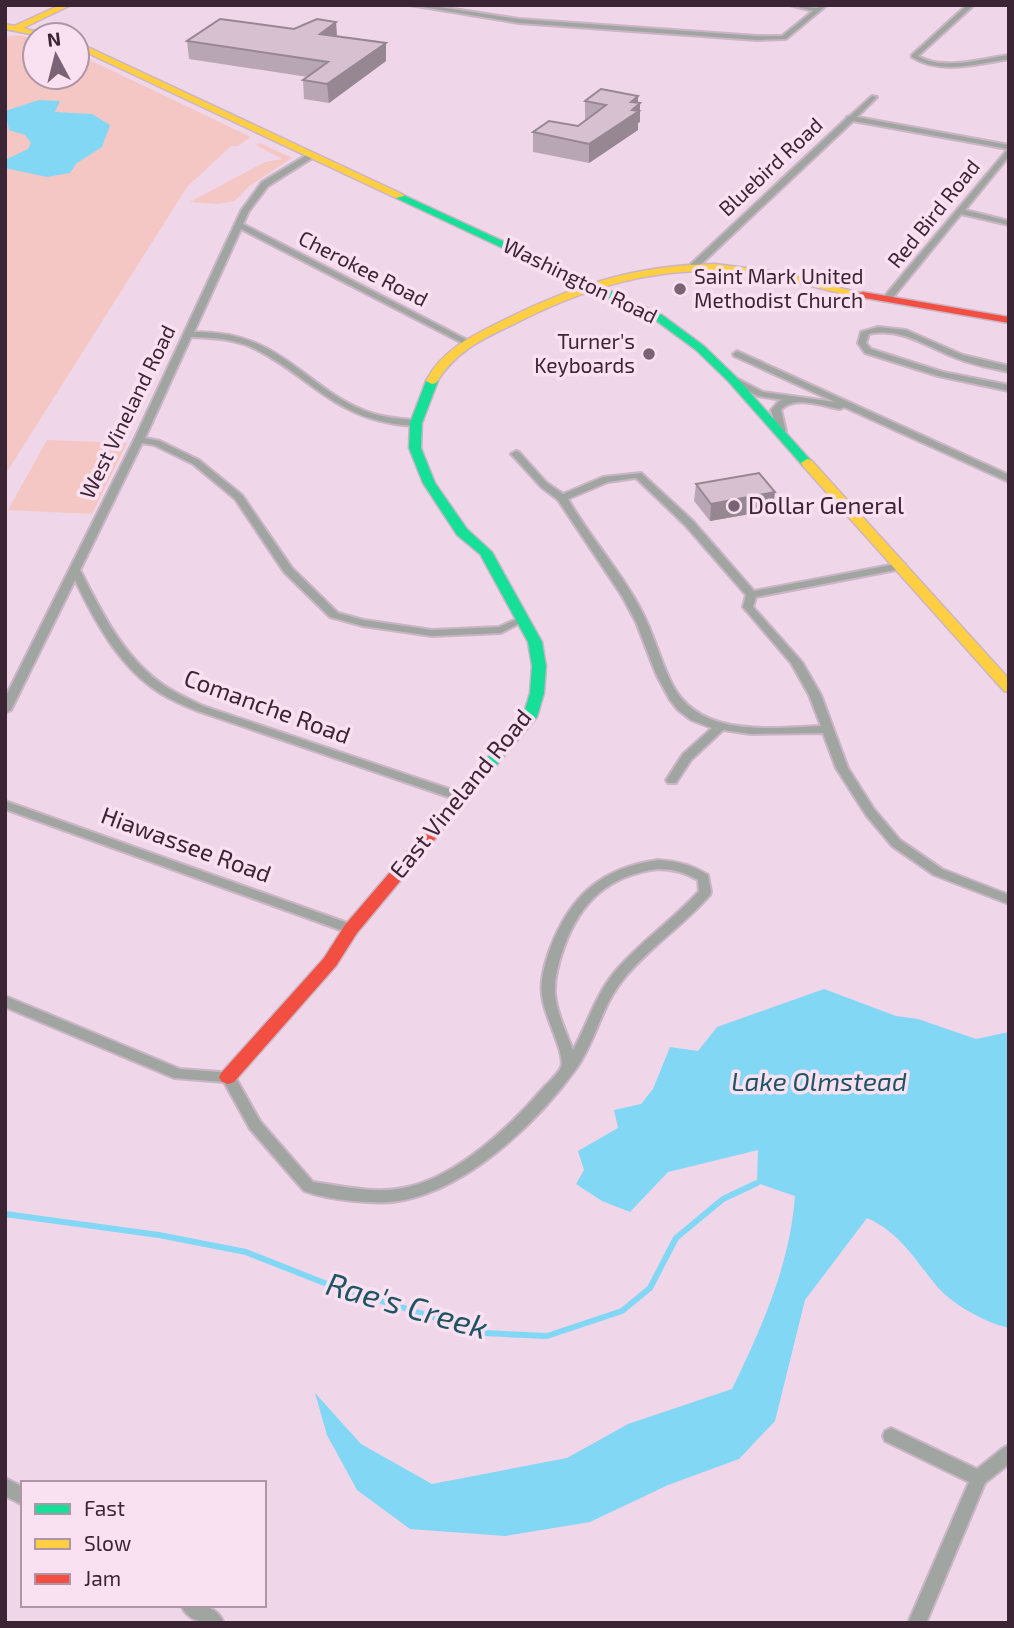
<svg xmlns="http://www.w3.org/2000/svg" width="1014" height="1628" font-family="'Exo 2',sans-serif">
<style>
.green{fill:#f5c7c4}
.water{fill:#81d7f4}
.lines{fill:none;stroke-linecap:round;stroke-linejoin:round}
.stream{stroke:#81d7f4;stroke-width:6}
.street-casing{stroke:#cab5c4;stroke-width:4}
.fast-casing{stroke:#cab5c4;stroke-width:3}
.slow-casing{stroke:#cab5c4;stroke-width:3}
.jam-casing{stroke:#cab5c4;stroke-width:3}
.street{fill:#a0a5a2;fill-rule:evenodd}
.fast{fill:#16e098;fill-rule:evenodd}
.slow{fill:#ffcf43;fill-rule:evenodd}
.jam{fill:#f24e42;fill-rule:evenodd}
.wall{fill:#b9a6b4}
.shaded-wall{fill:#968792}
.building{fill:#d7c1d1;stroke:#968792;stroke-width:2}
.poi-dot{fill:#7a6374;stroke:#fae1f2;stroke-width:2.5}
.labels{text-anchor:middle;stroke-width:7;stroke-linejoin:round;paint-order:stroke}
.far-street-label{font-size:21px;fill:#3b2535;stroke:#fae1f2}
.far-poi-label{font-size:21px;fill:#3b2535;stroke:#fae1f2;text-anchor:start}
.poi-label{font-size:24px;fill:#3b2535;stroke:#fae1f2;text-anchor:start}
.street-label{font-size:24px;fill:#3b2535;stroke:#fae1f2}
.water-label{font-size:26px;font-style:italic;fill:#1e5563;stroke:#fae1f2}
.near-water-label{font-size:32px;font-style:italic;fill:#1e5563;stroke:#fae1f2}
</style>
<rect width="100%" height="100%" fill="#f0d6e9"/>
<path class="green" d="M 18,35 L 35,39 L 35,77 L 77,77 L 77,54 L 251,137 L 238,146 L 231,146 L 187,187 L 5,475 L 5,37 Z
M 260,143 L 292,158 L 248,187 L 235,201 L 217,204 L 190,202 L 265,162 L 282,159 L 256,145 Z
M 47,440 L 127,443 L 92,514 L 8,510 Z"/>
<path class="water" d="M 39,100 L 60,101 L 55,112 L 92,114 L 110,125 L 102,147 L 77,163 L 70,173 L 47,177 L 5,168 L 5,160 L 28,149 L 31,143 L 25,135 L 9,130 L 5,111 Z
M 824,989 L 896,1016 L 918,1019 L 976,1039 L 1009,1032 L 1009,1328 C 984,1322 951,1304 935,1284 C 914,1258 899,1232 867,1218 L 805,1300 L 775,1421 L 739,1459 L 668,1485 L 590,1522 L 505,1536 L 410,1529 L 357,1490 L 327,1435 L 315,1393 L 361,1444 L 432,1484 L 567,1458 L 628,1424 L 732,1389 C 762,1327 790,1265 795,1196 L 757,1183 L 758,1150 L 668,1172 L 630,1212 L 602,1201 L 576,1184 L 584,1170 L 578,1151 L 618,1128 L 614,1110 L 641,1104 L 653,1089 L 670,1047 L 698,1051 L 717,1027 Z"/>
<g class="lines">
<path class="stream" d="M 5,1214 L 159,1235 L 246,1252 L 327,1284 L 484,1333 L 547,1336 L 622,1311 L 650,1288 L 676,1238 L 723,1199 L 757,1183"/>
<g class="street-casing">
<path id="street" d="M 410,5 L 427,5 L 519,19 L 757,36 L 782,36 L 813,11 L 790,5 L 817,8 L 820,5 L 827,5 L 786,39 L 757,40 L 519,23 Z
M 967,5 L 974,5 L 918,56 C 943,71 981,59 1009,55 L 1009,59 C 978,64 940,75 912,57 L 912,55 Z
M 872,96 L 877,97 L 857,117 L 1009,145 L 1009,156 L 965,210 L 1009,221 L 1009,225 L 961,214 L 890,301 L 884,301 L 884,297 L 1008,149 L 853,121 L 697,268 L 691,268 L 691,264 L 846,119 L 847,117 L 850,116 Z
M 310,153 L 317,155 L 268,186 L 249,211 L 243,224 L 473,343 L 466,345 L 241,229 L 194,332 C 218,332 240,335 262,346 C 298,363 325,395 363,410 C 380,417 398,419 416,420 L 421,423 C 414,427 404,425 395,424 C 334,415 309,377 259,351 C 238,339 215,338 191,337 L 145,438 L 160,441 L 199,460 L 242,495 L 292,568 L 338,613 L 364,620 L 432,630 L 499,627 L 521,617 L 526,620 L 501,633 L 432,636 L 363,626 L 330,617 L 284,572 L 235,499 L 193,464 L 154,445 L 142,443 L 80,570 C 102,613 125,661 168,688 C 179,695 191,700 203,706 L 464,794 L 466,797 L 460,801 L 195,710 C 183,705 171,700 160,693 C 120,668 95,622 75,580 L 11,710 L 5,713 L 5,698 L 134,440 L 241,211 L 262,182 Z
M 878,327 L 906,330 L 963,355 L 1009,366 L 1009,372 C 991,368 973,365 956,358 C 927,347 902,327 869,334 L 866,343 L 871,349 L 943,372 L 1009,385 L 1009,391 L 938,376 L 865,353 L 858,343 L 861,332 Z
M 737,351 L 1009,475 L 1009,482 L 844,407 L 840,409 C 822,406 794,395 781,410 L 786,431 L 784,433 L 778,433 L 771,410 L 779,401 L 783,400 L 758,396 L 730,382 L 730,378 L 736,378 L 763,392 L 835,402 L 734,356 L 733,354 Z
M 516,451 L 519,452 L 547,483 L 563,494 L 603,477 L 641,473 L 693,521 L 754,591 L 901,563 L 905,564 L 905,568 L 901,569 L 756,597 L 753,607 L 802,662 L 821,695 L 848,768 L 874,809 L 900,840 L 942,869 L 1009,895 L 1009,904 L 934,875 L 892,846 L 866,815 L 836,768 L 823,733 L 751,734 L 723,730 L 691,760 L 676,783 L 668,783 L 666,780 L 683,754 L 712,728 L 691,720 L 678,710 L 670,700 L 656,674 L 636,622 L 622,596 L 558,500 L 541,487 L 513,456 L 511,454 ZM 636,478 L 685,525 L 746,595 L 743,607 L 791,663 L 809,695 L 821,726 C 770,728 699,738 672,684 C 660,660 654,634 641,610 C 621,571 590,538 568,499 L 608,482 Z
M 5,801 L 356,926 L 358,929 L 356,932 L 346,932 L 5,809 Z
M 658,860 C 677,861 692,865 708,875 L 711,892 L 710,895 C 683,926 647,949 622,981 C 602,1006 596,1039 578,1066 C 539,1121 471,1186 404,1200 C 379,1206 328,1200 304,1191 L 250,1129 L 224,1082 L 174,1078 L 5,1007 L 5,996 L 180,1069 L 233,1073 L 260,1121 L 313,1182 C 343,1186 374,1194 403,1188 C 456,1178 510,1127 544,1087 C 549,1082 558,1074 561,1067 C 566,1056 545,1016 543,1001 C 539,984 544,966 550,949 C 570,896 601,868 658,860 ZM 658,869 C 673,869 684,872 698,880 L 699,891 C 672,921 638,943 613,974 C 595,997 587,1025 573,1050 C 566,1032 557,1013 555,994 C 554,978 559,961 564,947 C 581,901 609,875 658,869 Z
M 891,1428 L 977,1469 L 1003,1448 L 1009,1445 L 1009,1464 L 985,1483 L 926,1623 L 908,1623 L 969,1482 L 885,1441 L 883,1436 L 885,1431 Z
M 5,1478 L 23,1487 L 23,1505 L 5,1496 Z
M 181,1605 C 198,1605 216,1604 224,1623 C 207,1623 189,1624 181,1605 Z"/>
</g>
<g class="fast-casing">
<path id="fast" d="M 399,193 L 662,315 L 704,346 L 736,377 L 813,463 L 807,467 L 803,466 L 728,381 L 696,350 L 654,319 L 396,198 L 396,194 Z
M 432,378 L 438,381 L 422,423 L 421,448 L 435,483 L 467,529 L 492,552 L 542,642 L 546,666 L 544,693 L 537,717 L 484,780 L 479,782 L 471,777 L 474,774 L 523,716 L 530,693 L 532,666 L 528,642 L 480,554 L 457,535 L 423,483 L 409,448 L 410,423 L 426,381 Z"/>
</g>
<g class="slow-casing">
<path id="slow" d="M 60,5 L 71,5 L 23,28 L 48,35 L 35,35 L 5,29 L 5,24 L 14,26 Z
M 77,42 L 402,194 L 404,196 L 396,198 L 77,48 Z
M 715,264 L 778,272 L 868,295 L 863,298 C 830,292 797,281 764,275 C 677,261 597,282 520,321 C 485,338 457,349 436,383 L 432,384 L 426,381 C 442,350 470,337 500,322 C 572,286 634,265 715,264 Z
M 807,459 L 811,460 L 1009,679 L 1009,692 L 1004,691 L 803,466 L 801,463 Z"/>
</g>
<g class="jam-casing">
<path id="jam" d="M 863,292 L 1009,317 L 1009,323 L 859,297 L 859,293 Z
M 479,772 L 487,777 L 484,780 L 357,933 L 336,966 L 234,1082 L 228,1084 L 222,1082 L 219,1077 L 222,1072 L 324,958 L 345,925 L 474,774 Z"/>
</g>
<use href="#street" class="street"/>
<use href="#fast" class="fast"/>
<use href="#slow" class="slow"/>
<use href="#jam" class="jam"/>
</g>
<path class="wall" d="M 336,22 L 337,36 L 386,61 L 329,103 L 304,99 L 303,80 L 308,77 L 189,59 L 187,41 L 294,29 Z
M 585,101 L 638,103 L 640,122 L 638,123 L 638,130 L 589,163 L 533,152 L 533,132 L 578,126 L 586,120 L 585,120 Z
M 696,484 L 773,510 L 710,521 L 694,501 Z"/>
<path class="shaded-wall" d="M 336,22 L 337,40 L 320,34 Z
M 386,43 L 386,61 L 329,103 L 327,84 Z
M 638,96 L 638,105 L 640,103 L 640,122 L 638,123 L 638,130 L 589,163 L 589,144 L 631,102 Z
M 775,492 L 773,510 L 710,521 L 711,504 Z"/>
<path class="building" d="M 220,19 L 294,29 L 317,19 L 336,22 L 320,34 L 386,43 L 327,84 L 303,80 L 328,62 L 187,41 Z
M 601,89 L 638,96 L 631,102 L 640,103 L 632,110 L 639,111 L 589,144 L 533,132 L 549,121 L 578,126 L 606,105 L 585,101 Z
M 759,473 L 775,492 L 711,504 L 696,484 Z"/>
<g class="poi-dot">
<circle cx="680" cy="289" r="7"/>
<circle cx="649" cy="354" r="7"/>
<circle cx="734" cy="506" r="7"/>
</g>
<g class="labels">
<g class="far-street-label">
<text transform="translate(771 167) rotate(-43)" y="7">Bluebird Road</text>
<text transform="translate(934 214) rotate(-51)" y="7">Red Bird Road</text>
<text transform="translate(363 269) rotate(27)" y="7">Cherokee Road</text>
<text transform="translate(580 281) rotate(26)" y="7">Washington Road</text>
<text transform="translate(128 412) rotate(-64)" y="7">West Vineland Road</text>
</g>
<g class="far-poi-label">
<text x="694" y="284">Saint Mark United<tspan x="694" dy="24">Methodist Church</tspan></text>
<text x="635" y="349" text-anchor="end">Turner's<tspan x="635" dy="24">Keyboards</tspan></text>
</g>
<g class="poi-label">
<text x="748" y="514">Dollar General</text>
</g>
<g class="street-label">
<text transform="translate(267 707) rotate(20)" y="8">Comanche Road</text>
<text transform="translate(461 794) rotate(-51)" y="8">East Vineland Road</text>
<text transform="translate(186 845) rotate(20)" y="8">Hiawassee Road</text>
</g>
<g class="water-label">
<text x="819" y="1091">Lake Olmstead</text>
</g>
<g class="near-water-label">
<text transform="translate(407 1306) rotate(16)" y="11">Rae's Creek</text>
</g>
</g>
<rect width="1014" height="1628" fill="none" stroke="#3b2535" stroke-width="14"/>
<rect x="21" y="1481" width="245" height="126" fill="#fae1f2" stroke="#ae96a6" stroke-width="2"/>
<rect x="35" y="1504" width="35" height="10" fill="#16e098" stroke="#ae96a6" stroke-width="2"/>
<text x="84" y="1516" font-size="21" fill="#3b2535">Fast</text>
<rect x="35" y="1539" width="35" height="10" fill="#ffcf43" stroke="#ae96a6" stroke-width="2"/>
<text x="84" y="1551" font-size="21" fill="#3b2535">Slow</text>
<rect x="35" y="1574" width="35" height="10" fill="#f24e42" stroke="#ae96a6" stroke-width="2"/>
<text x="84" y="1586" font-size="21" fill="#3b2535">Jam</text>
<g transform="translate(56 56) rotate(353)"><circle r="33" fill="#fae1f2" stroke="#ae96a6" stroke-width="2"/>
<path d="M0-5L12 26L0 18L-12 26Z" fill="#7a6374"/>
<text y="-10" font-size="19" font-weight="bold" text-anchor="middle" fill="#3b2535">N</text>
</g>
</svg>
